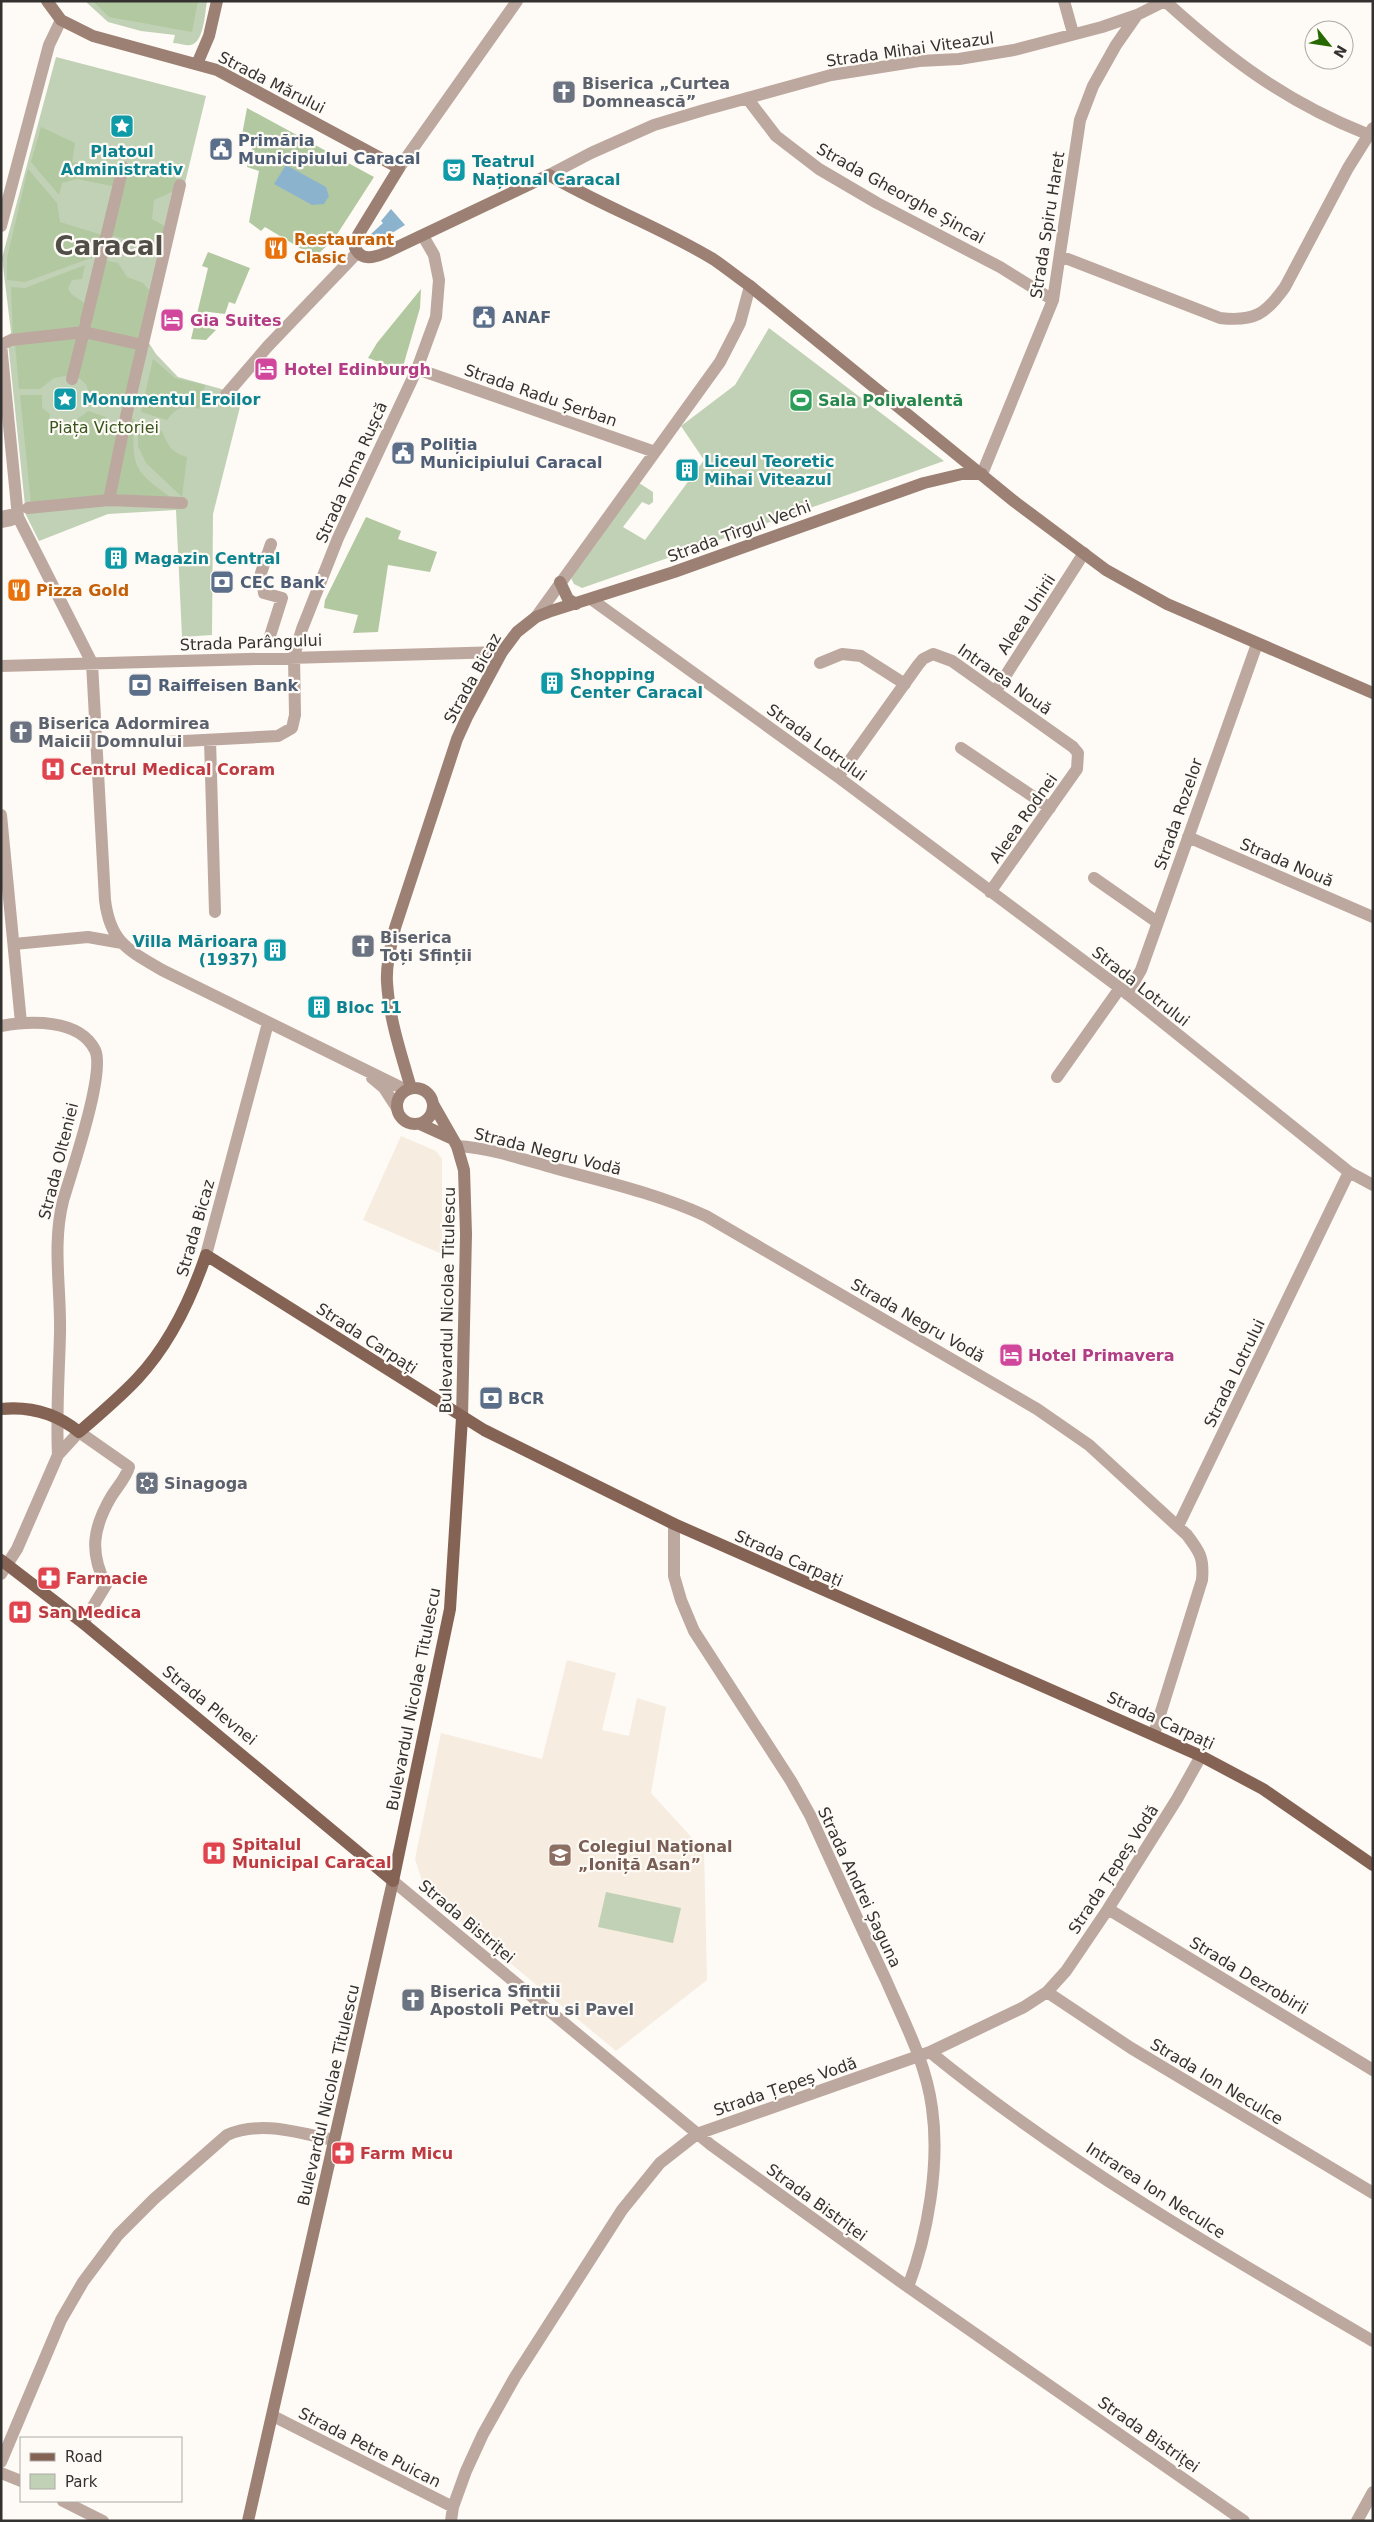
<svg xmlns="http://www.w3.org/2000/svg" width="1374" height="2522" font-family="'DejaVu Sans',sans-serif">
<style>
.built{fill:#f6ece0}
.green{fill:#c1d1b5}
.forest{fill:#b2c8a1}
.water{fill:#8bb3ce}
.lines{fill:none;stroke-linecap:round;stroke-linejoin:round}
.street{stroke:#bca89f;stroke-width:12}
.secondary{stroke:#9c8073;stroke-width:12}
.primary{stroke:#856354;stroke-width:12}
.labels{text-anchor:middle;stroke-width:4.5;stroke-linejoin:round;paint-order:stroke}
.street-label{font-size:16px;fill:#343230;stroke:#fefaf5}
.worship-label{font-size:16px;font-weight:bold;fill:#5b616d;stroke:#fefaf5;text-anchor:start}
.service-label{font-size:16px;font-weight:bold;fill:#4e5e75;stroke:#fefaf5;text-anchor:start}
.culture-label{font-size:16px;font-weight:bold;fill:#0d838f;stroke:#fefaf5;text-anchor:start}
.food-label{font-size:16px;font-weight:bold;fill:#c56008;stroke:#fefaf5;text-anchor:start}
.hotel-label{font-size:16px;font-weight:bold;fill:#b23c85;stroke:#fefaf5;text-anchor:start}
.leisure-label{font-size:16px;font-weight:bold;fill:#27864d;stroke:#fefaf5;text-anchor:start}
.park-label{font-size:16px;fill:#39561e;stroke:#fefaf5}
.health-label{font-size:16px;font-weight:bold;fill:#be3a42;stroke:#fefaf5;text-anchor:start}
.education-label{font-size:16px;font-weight:bold;fill:#785e54;stroke:#fefaf5;text-anchor:start}
.town-label{font-size:26px;font-weight:bold;fill:#514d47;stroke:#fefaf5}
</style>
<rect width="100%" height="100%" fill="#fefaf5"/>
<path class="built" d="M 401,1136 L 436,1151 L 442,1159 L 442,1254 L 363,1220 Z
M 567,1660 L 616,1673 L 602,1730 L 629,1736 L 637,1698 L 666,1707 L 651,1793 L 704,1851 L 707,1980 L 616,2051 L 426,1893 L 415,1859 L 441,1733 L 542,1759 Z"/>
<path class="green" d="M 85,1 L 207,1 C 205,12 204,44 190,45 C 185,46 178,43 173,43 L 175,35 L 141,31 L 108,22 Z
M 56,57 L 206,96 L 147,340 L 156,354 L 178,377 L 243,395 L 213,514 L 212,635 L 182,637 L 176,510 L 108,514 L 39,541 L 26,515 L 8,342 L 11,332 L 2,258 Z
M 769,328 L 944,461 L 582,588 L 574,584 L 571,578 L 639,483 L 653,492 L 653,502 L 649,505 L 642,502 L 623,527 L 645,540 L 704,460 L 681,426 L 735,385 Z
M 606,1892 L 681,1908 L 673,1943 L 598,1927 Z"/>
<path class="forest" d="M 93,1 L 198,1 L 192,32 L 109,17 Z
M 247,108 L 374,177 L 334,239 L 315,257 L 265,227 L 261,231 L 249,222 L 259,171 L 247,167 L 255,137 L 242,135 Z
M 41,127 L 75,143 L 72,162 L 113,170 L 114,165 L 122,167 L 117,187 L 77,179 L 62,183 L 59,195 L 31,162 Z
M 28,169 L 57,203 L 60,222 L 102,235 L 99,255 L 25,282 L 7,280 L 7,258 Z
M 125,170 L 179,179 L 176,190 L 154,200 L 152,219 L 166,227 L 161,247 L 109,235 Z
M 208,252 L 250,268 L 235,304 L 229,302 L 225,314 L 209,312 L 205,327 L 216,330 L 206,340 L 191,339 L 208,268 L 202,266 Z
M 104,260 L 118,263 L 127,277 L 143,283 L 149,290 L 138,339 L 89,329 Z
M 85,265 L 82,279 L 72,280 L 68,288 L 71,294 L 86,304 L 82,331 L 13,338 L 11,287 L 25,288 Z
M 421,289 L 420,308 L 402,370 L 368,358 L 377,343 Z
M 81,335 L 71,375 L 54,378 L 40,389 L 19,389 L 15,342 Z
M 87,336 L 138,348 L 125,407 L 88,398 C 89,386 86,383 76,376 Z
M 153,359 L 175,378 L 205,385 L 199,409 C 184,405 176,407 167,420 L 141,412 Z
M 20,395 L 42,395 L 42,408 L 50,414 L 49,424 L 55,430 L 64,429 C 71,420 80,419 88,411 L 106,417 L 110,429 L 117,434 L 106,497 L 31,504 Z
M 128,418 L 134,419 C 132,469 133,471 175,500 L 112,498 Z
M 138,426 L 162,431 C 168,446 172,453 187,457 L 182,497 L 146,463 L 138,446 Z
M 366,517 L 401,531 L 398,539 L 437,552 L 430,572 L 388,565 L 378,632 L 353,633 L 358,615 L 324,608 L 325,600 Z"/>
<path class="water" d="M 286,165 L 326,187 L 329,196 L 324,204 L 312,205 L 274,184 Z
M 391,209 L 405,225 L 392,233 L 390,231 L 377,241 L 371,234 L 383,223 L 381,221 Z"/>
<g class="lines">
<path class="street" d="M 1064,1 L 1073,33
M 1165,1 C 1229,59 1286,102 1367,134
M 747,98 L 776,136 L 819,169 L 877,203 L 1000,267 L 1053,300
M 399,168 L 517,1
M 549,175 L 591,153 L 654,125 L 704,110 L 831,75 L 919,61 L 959,59 L 1014,50 L 1102,27 L 1137,15 L 1165,1
M 1,226 L 49,45 L 61,20
M 1060,256 L 1220,318 C 1254,322 1266,314 1285,287 L 1348,168 L 1373,128
M 86,321 L 123,167
M 1,344 L 18,517 L 92,663 L 105,900 C 110,942 128,950 162,970 L 406,1090
M 1,345 L 11,340 L 84,332 L 143,345
M 417,369 L 655,452
M 72,379 L 85,327
M 225,396 L 268,346 L 357,253
M 982,474 L 1053,300 L 1080,120 L 1093,86 L 1116,45 L 1137,15
M 109,500 L 127,412 L 180,185
M 28,508 L 109,500 L 182,503
M 1,517 L 10,515 L 11,520 L 1,522
M 591,599 L 838,777 L 1120,988 L 1349,1172 L 1373,1185
M 536,617 L 720,362 L 740,323 L 750,286
M 270,636 L 282,598 L 264,593 L 261,573 L 271,544
M 820,663 L 842,654 L 861,656 L 905,684
M 1,666 L 502,652
M 995,692 L 1084,553
M 210,740 L 215,912
M 165,742 L 278,736 L 292,728 L 295,715 L 294,656 L 302,629 L 338,538 L 417,369 L 436,317 L 439,280 L 434,255 L 423,236
M 961,748 L 1050,808
M 838,777 L 918,665 L 923,659 L 933,654 L 952,661 L 1073,747 L 1078,753 L 1077,769 L 990,892
M 1,815 L 21,1023
M 1188,837 L 1373,917
M 1094,878 L 1157,922
M 14,944 L 88,937 L 122,943
M 1127,994 L 1141,970 L 1257,644
M 1,1026 C 29,1021 79,1018 95,1050 C 106,1072 71,1173 63,1201 C 52,1245 61,1288 60,1333 C 59,1374 56,1414 58,1455
M 1057,1077 L 1120,988
M 372,1078 L 384,1088 L 397,1108
M 457,1146 C 490,1148 522,1159 554,1168 C 606,1182 658,1194 706,1216 L 1037,1409 L 1089,1445 L 1187,1535 C 1200,1552 1204,1558 1202,1580 L 1154,1734
M 206,1255 L 268,1023
M 674,1524 L 674,1576 L 681,1600 L 694,1631 L 791,1781 L 810,1815 C 835,1870 860,1925 886,1980 C 904,2022 926,2062 932,2108 C 940,2164 928,2234 908,2287
M 1178,1526 L 1349,1172
M 1,1574 L 17,1549 L 58,1455 L 79,1432 L 129,1467 C 126,1478 117,1487 111,1497 C 93,1528 89,1552 106,1585 L 83,1623
M 393,1881 L 711,2145 L 908,2287 L 1244,2521
M 1108,1909 L 1373,2070
M 1047,1992 L 1131,2048 L 1373,2193
M 930,2052 C 1066,2163 1222,2253 1373,2341
M 273,2416 L 453,2507
M 1,2462 L 61,2320 L 83,2282 L 118,2235 L 154,2199 L 227,2135 C 262,2120 298,2133 334,2140
M 1,2473 L 21,2481
M 63,2501 L 103,2521
M 451,2521 L 453,2507 L 466,2471 L 483,2434 L 515,2377 L 622,2210 L 660,2163 L 697,2134 L 930,2052 L 1024,2007 L 1047,1992 L 1066,1971 L 1108,1909 L 1177,1799 L 1201,1756
M 1357,2521 L 1373,2492"/>
<path class="secondary" d="M 47,1 L 61,20 L 93,36 L 217,70 L 399,168 L 358,235 L 355,248 C 362,261 373,258 385,253 L 549,175 C 602,206 660,227 713,259 C 725,267 737,277 750,286 L 1015,502 L 1106,570 L 1167,604 L 1373,693
M 197,64 L 209,36 L 217,1
M 560,582 L 568,599 L 576,604
M397 1106a18 18 0 1 1 36 0a18 18 0 1 1-36 0Z
M 411,1088 C 401,1054 389,1018 387,982 C 386,964 391,946 395,928 L 457,739 L 467,717 L 502,652 L 517,632 L 536,617 L 551,611 L 674,572 L 924,483 L 962,474 L 982,474
M 433,1104 L 457,1146 L 464,1170 L 466,1234 L 462,1418
M 420,1124 L 453,1139
M 248,2521 L 393,1881"/>
<path class="primary" d="M 1,1409 C 31,1406 56,1413 79,1432 C 99,1415 119,1398 137,1379 C 169,1345 191,1299 206,1255 L 484,1430 L 674,1524 L 1201,1756 L 1263,1789 L 1373,1865
M 1,1560 L 83,1623 L 393,1881 L 450,1609 L 462,1418"/>
</g>
<defs>
<g id="church-square" transform="scale(1.25)"><rect x="-9" y="-9" width="18" height="18" rx="4" fill="#6b7280" stroke="#fefaf5"/><path d="M-1.2-6h2.4v3.5h3.3v2.4h-3.3V6h-2.4V-.1h-3.3v-2.4h3.3Z" fill="#fff"/></g>
<g id="sight-square" transform="scale(1.25)"><rect x="-9" y="-9" width="18" height="18" rx="4" fill="#0f9aa8" stroke="#fefaf5"/><path d="M0-6L1.8-2.2L6-1.7L2.9 1.2L3.7 5.4L0 3.3L-3.7 5.4L-2.9 1.2L-6-1.7L-1.8-2.2Z" fill="#fff"/></g>
<g id="civic-square" transform="scale(1.25)"><rect x="-9" y="-9" width="18" height="18" rx="4" fill="#5c6f8a" stroke="#fefaf5"/><path d="M-.6-6.5H3V-4.5H.6V-3L4-1V1h2V6H-6V1h2V-1L-.6-3ZM-1.2 2.5V6h2.4V2.5Z" fill="#fff"/></g>
<g id="theatre-square" transform="scale(1.25)"><rect x="-9" y="-9" width="18" height="18" rx="4" fill="#0f9aa8" stroke="#fefaf5"/><path d="M-5-5.5Q0-4 5-5.5V0Q5 5 0 6Q-5 5-5 0ZM-3.3-2.5H-1v1.5H-3.3ZM1-2.5H3.3v1.5H1ZM-2.8 1Q0 5.5 2.8 1Z" fill="#fff"/></g>
<g id="restaurant-square" transform="scale(1.25)"><rect x="-9" y="-9" width="18" height="18" rx="4" fill="#e8710a" stroke="#fefaf5"/><path d="M-5-6h1v4h1v-4h1v4h1v-4h1v5L-1.5 .5V6h-2V.5L-5-1ZM5-6V6H3V1.5H1.5Q1.5-4 5-6Z" fill="#fff"/></g>
<g id="hotel-square" transform="scale(1.25)"><rect x="-9" y="-9" width="18" height="18" rx="4" fill="#d1479c" stroke="#fefaf5"/><path d="M-6-4.5h1.5V1H6V5H4.5V3h-9V5H-6ZM-4 0a1.8 1.8 0 1 1 3.6 0ZM.5 0V-2.5h3Q6-2.5 6 0Z" fill="#fff"/></g>
<g id="stadium-square" transform="scale(1.25)"><rect x="-9" y="-9" width="18" height="18" rx="4" fill="#2e9e5b" stroke="#fefaf5"/><path d="M0-5a6.5 5 0 1 0 0 10a6.5 5 0 1 0 0-10ZM-3.5-1.8h7v3.6h-7Z" fill="#fff"/></g>
<g id="building-square" transform="scale(1.25)"><rect x="-9" y="-9" width="18" height="18" rx="4" fill="#0f9aa8" stroke="#fefaf5"/><path d="M-4-6H4V6H1V3H-1V6H-4ZM-2.5-4.3h1.7v1.8h-1.7ZM.8-4.3h1.7v1.8H.8ZM-2.5-1h1.7V.8h-1.7ZM.8-1h1.7V.8H.8Z" fill="#fff"/></g>
<g id="bank-square" transform="scale(1.25)"><rect x="-9" y="-9" width="18" height="18" rx="4" fill="#5c6f8a" stroke="#fefaf5"/><path d="M-6-4H6V4H-6ZM0-2.3a2.3 2.3 0 1 0 0 4.6a2.3 2.3 0 1 0 0-4.6Z" fill="#fff"/></g>
<g id="hospital-square" transform="scale(1.25)"><rect x="-9" y="-9" width="18" height="18" rx="4" fill="#e0444e" stroke="#fefaf5"/><path d="M-5-5h3v3.5h4V-5h3V5h-3V1.5h-4V5h-3Z" fill="#fff"/></g>
<g id="synagogue-square" transform="scale(1.25)"><rect x="-9" y="-9" width="18" height="18" rx="4" fill="#6b7280" stroke="#fefaf5"/><path d="M0-6.5L5.6 3.2H-5.6ZM0 6.5L5.6-3.2H-5.6Z" fill="#fff"/></g>
<g id="pharmacy-square" transform="scale(1.25)"><rect x="-9" y="-9" width="18" height="18" rx="4" fill="#e0444e" stroke="#fefaf5"/><path d="M-2-6h4v4h4v4h-4v4h-4v-4h-4v-4h4Z" fill="#fff"/></g>
<g id="school-square" transform="scale(1.25)"><rect x="-9" y="-9" width="18" height="18" rx="4" fill="#8d6e63" stroke="#fefaf5"/><path d="M0-5L7-2L0 1L-7-2ZM-4 1L0 2.5L4 1V4Q0 6-4 4Z" fill="#fff"/></g>
</defs>
<g fill-rule="evenodd">
<use href="#church-square" x="564" y="92"/>
<use href="#sight-square" x="122" y="126"/>
<use href="#civic-square" x="221" y="149"/>
<use href="#theatre-square" x="454" y="170"/>
<use href="#restaurant-square" x="276" y="248"/>
<use href="#civic-square" x="484" y="317"/>
<use href="#hotel-square" x="172" y="320"/>
<use href="#hotel-square" x="266" y="369"/>
<use href="#sight-square" x="65" y="399"/>
<use href="#stadium-square" x="801" y="400"/>
<use href="#civic-square" x="403" y="453"/>
<use href="#building-square" x="687" y="470"/>
<use href="#building-square" x="116" y="558"/>
<use href="#bank-square" x="222" y="582"/>
<use href="#restaurant-square" x="19" y="590"/>
<use href="#building-square" x="552" y="683"/>
<use href="#bank-square" x="140" y="685"/>
<use href="#church-square" x="21" y="732"/>
<use href="#hospital-square" x="53" y="769"/>
<use href="#church-square" x="363" y="946"/>
<use href="#building-square" x="275" y="950"/>
<use href="#building-square" x="319" y="1007"/>
<use href="#hotel-square" x="1011" y="1355"/>
<use href="#bank-square" x="491" y="1398"/>
<use href="#synagogue-square" x="147" y="1483"/>
<use href="#pharmacy-square" x="49" y="1578"/>
<use href="#hospital-square" x="20" y="1612"/>
<use href="#hospital-square" x="214" y="1853"/>
<use href="#school-square" x="560" y="1855"/>
<use href="#church-square" x="413" y="2000"/>
<use href="#pharmacy-square" x="343" y="2153"/>
</g>
<g class="labels">
<g class="street-label">
<text transform="translate(910 49) rotate(-8)" y="6">Strada Mihai Viteazul</text>
<text transform="translate(272 82) rotate(27)" y="6">Strada Mărului</text>
<text transform="translate(901 193) rotate(29)" y="6">Strada Gheorghe Șincai</text>
<text transform="translate(1047 225) rotate(-81)" y="6">Strada Spiru Haret</text>
<text transform="translate(541 395) rotate(19)" y="6">Strada Radu Șerban</text>
<text transform="translate(351 472) rotate(-66)" y="6">Strada Toma Rușcă</text>
<text transform="translate(739 531) rotate(-20)" y="6">Strada Tîrgul Vechi</text>
<text transform="translate(1026 614) rotate(-57)" y="6">Aleea Unirii</text>
<text transform="translate(251 642) rotate(-2)" y="6">Strada Parângului</text>
<text transform="translate(472 678) rotate(-61)" y="6">Strada Bicaz</text>
<text transform="translate(1005 679) rotate(35)" y="6">Intrarea Nouă</text>
<text transform="translate(817 742) rotate(36)" y="6">Strada Lotrului</text>
<text transform="translate(1178 814) rotate(-71)" y="6">Strada Rozelor</text>
<text transform="translate(1023 818) rotate(-55)" y="6">Aleea Rodnei</text>
<text transform="translate(1287 862) rotate(23)" y="6">Strada Nouă</text>
<text transform="translate(1141 986) rotate(38)" y="6">Strada Lotrului</text>
<text transform="translate(548 1151) rotate(14)" y="6">Strada Negru Vodă</text>
<text transform="translate(58 1161) rotate(-76)" y="6">Strada Olteniei</text>
<text transform="translate(195 1228) rotate(-74)" y="6">Strada Bicaz</text>
<text transform="translate(447 1300) rotate(-89)" y="6">Bulevardul Nicolae Titulescu</text>
<text transform="translate(918 1320) rotate(30)" y="6">Strada Negru Vodă</text>
<text transform="translate(367 1338) rotate(33)" y="6">Strada Carpați</text>
<text transform="translate(1234 1373) rotate(-64)" y="6">Strada Lotrului</text>
<text transform="translate(789 1558) rotate(24)" y="6">Strada Carpați</text>
<text transform="translate(413 1699) rotate(-79)" y="6">Bulevardul Nicolae Titulescu</text>
<text transform="translate(210 1705) rotate(39)" y="6">Strada Plevnei</text>
<text transform="translate(1161 1720) rotate(25)" y="6">Strada Carpați</text>
<text transform="translate(1113 1869) rotate(-57)" y="6">Strada Țepeș Vodă</text>
<text transform="translate(860 1887) rotate(65)" y="6">Strada Andrei Șaguna</text>
<text transform="translate(467 1921) rotate(40)" y="6">Strada Bistriței</text>
<text transform="translate(1249 1975) rotate(31)" y="6">Strada Dezrobirii</text>
<text transform="translate(1217 2081) rotate(31)" y="6">Strada Ion Neculce</text>
<text transform="translate(785 2086) rotate(-19)" y="6">Strada Țepeș Vodă</text>
<text transform="translate(328 2095) rotate(-77)" y="6">Bulevardul Nicolae Titulescu</text>
<text transform="translate(1156 2190) rotate(33)" y="6">Intrarea Ion Neculce</text>
<text transform="translate(817 2202) rotate(36)" y="6">Strada Bistriței</text>
<text transform="translate(1149 2434) rotate(35)" y="6">Strada Bistriței</text>
<text transform="translate(370 2447) rotate(27)" y="6">Strada Petre Puican</text>
</g>
<g class="worship-label">
<text x="582" y="89">Biserica „Curtea<tspan x="582" dy="18">Domnească”</tspan></text>
<text x="38" y="729">Biserica Adormirea<tspan x="38" dy="18">Maicii Domnului</tspan></text>
<text x="380" y="943">Biserica<tspan x="380" dy="18">Toți Sfinții</tspan></text>
<text x="164" y="1489">Sinagoga</text>
<text x="430" y="1997">Biserica Sfintii<tspan x="430" dy="18">Apostoli Petru si Pavel</tspan></text>
</g>
<g class="service-label">
<text x="238" y="146">Primăria<tspan x="238" dy="18">Municipiului Caracal</tspan></text>
<text x="502" y="323">ANAF</text>
<text x="420" y="450">Poliția<tspan x="420" dy="18">Municipiului Caracal</tspan></text>
<text x="240" y="588">CEC Bank</text>
<text x="158" y="691">Raiffeisen Bank</text>
<text x="508" y="1404">BCR</text>
</g>
<g class="culture-label">
<text x="122" y="157" text-anchor="middle">Platoul<tspan x="122" dy="18">Administrativ</tspan></text>
<text x="472" y="167">Teatrul<tspan x="472" dy="18">Național Caracal</tspan></text>
<text x="82" y="405">Monumentul Eroilor</text>
<text x="704" y="467">Liceul Teoretic<tspan x="704" dy="18">Mihai Viteazul</tspan></text>
<text x="134" y="564">Magazin Central</text>
<text x="570" y="680">Shopping<tspan x="570" dy="18">Center Caracal</tspan></text>
<text x="258" y="947" text-anchor="end">Villa Mărioara<tspan x="258" dy="18">(1937)</tspan></text>
<text x="336" y="1013">Bloc 11</text>
</g>
<g class="food-label">
<text x="294" y="245">Restaurant<tspan x="294" dy="18">Clasic</tspan></text>
<text x="36" y="596">Pizza Gold</text>
</g>
<g class="hotel-label">
<text x="190" y="326">Gia Suites</text>
<text x="284" y="375">Hotel Edinburgh</text>
<text x="1028" y="1361">Hotel Primavera</text>
</g>
<g class="leisure-label">
<text x="818" y="406">Sala Polivalentă</text>
</g>
<g class="park-label">
<text x="104" y="433">Piața Victoriei</text>
</g>
<g class="health-label">
<text x="70" y="775">Centrul Medical Coram</text>
<text x="66" y="1584">Farmacie</text>
<text x="38" y="1618">San Medica</text>
<text x="232" y="1850">Spitalul<tspan x="232" dy="18">Municipal Caracal</tspan></text>
<text x="360" y="2159">Farm Micu</text>
</g>
<g class="education-label">
<text x="578" y="1852">Colegiul Național<tspan x="578" dy="18">„Ioniță Asan”</tspan></text>
</g>
<g class="town-label">
<text x="109" y="255">Caracal</text>
</g>
</g>
<rect width="1374" height="2522" fill="none" stroke="#343230" stroke-width="5"/>
<rect x="20" y="2437" width="162" height="65" fill="#fefaf5" stroke="#adaaa6"/>
<rect x="30" y="2453" width="25" height="8" fill="#856354" stroke="#adaaa6"/>
<text x="65" y="2462" font-size="15" fill="#343230">Road</text>
<rect x="30" y="2474" width="25" height="15" fill="#c1d1b5" stroke="#adaaa6"/>
<text x="65" y="2487" font-size="15" fill="#343230">Park</text>
<g transform="translate(1329 45) rotate(120)"><circle r="24" fill="#fefaf5" stroke="#adaaa6"/>
<path d="M0-4L9 19L0 12L-9 19Z" fill="#266900"/>
<text y="-8" font-size="14" font-weight="bold" text-anchor="middle" fill="#343230">N</text>
</g>
</svg>
